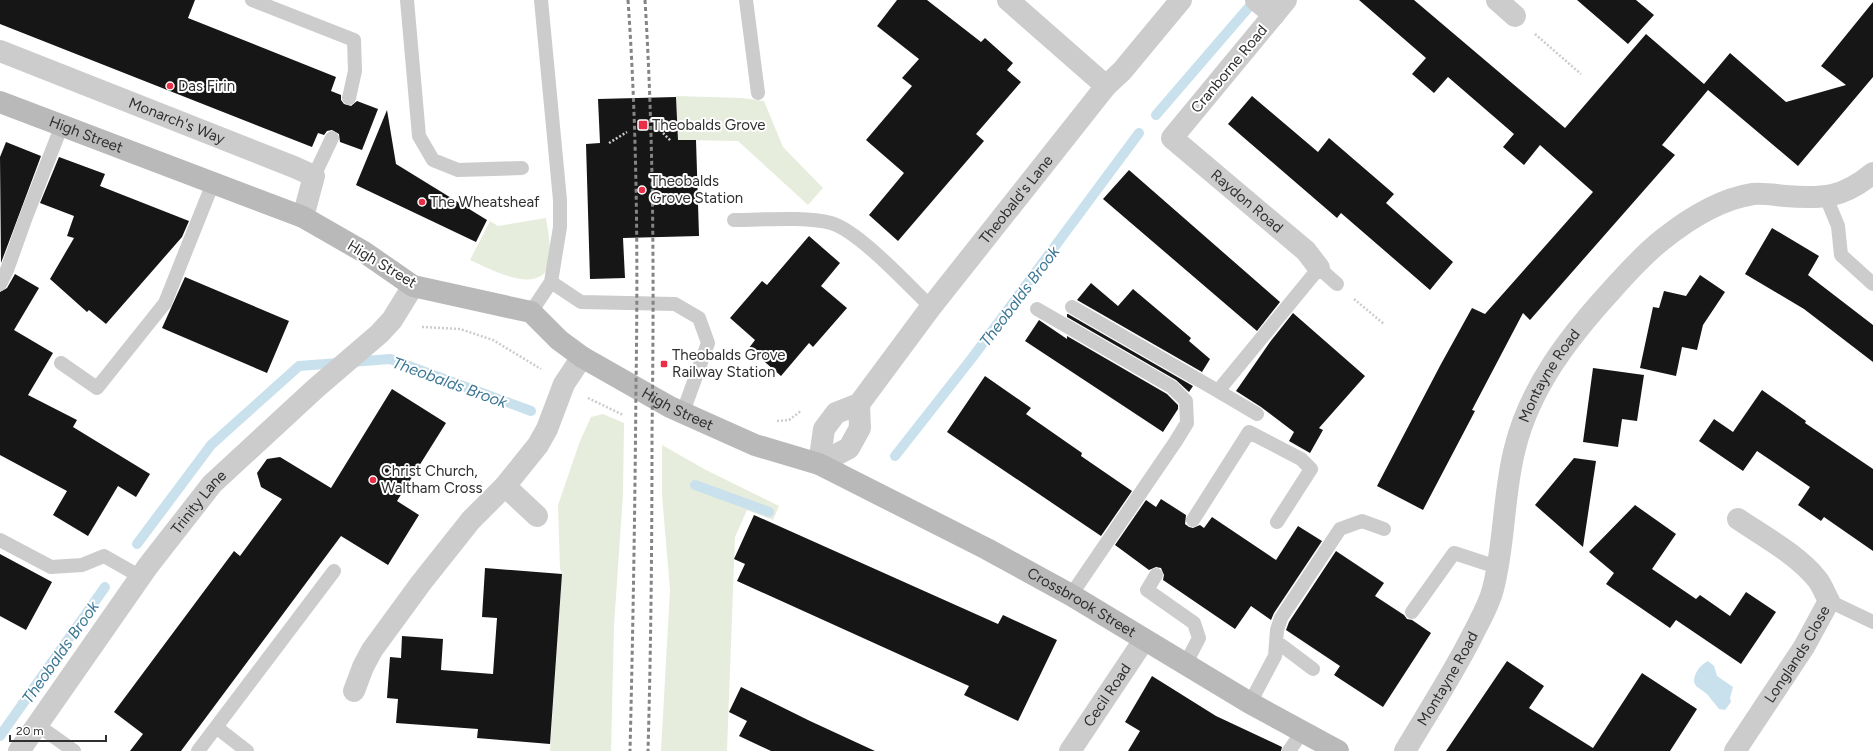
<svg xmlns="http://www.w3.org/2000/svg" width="1873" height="751" font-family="Figtree,sans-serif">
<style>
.green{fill:#e7eddd}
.water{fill:#c9e1ed}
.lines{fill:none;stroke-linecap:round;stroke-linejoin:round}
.stream{stroke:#c9e1ed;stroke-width:10}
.building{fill:#161616}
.path{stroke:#ccc;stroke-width:2.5;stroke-dasharray:2 2;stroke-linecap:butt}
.service{stroke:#ccc;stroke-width:14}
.minor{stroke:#ccc;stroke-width:22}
.secondary{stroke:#b9b9b9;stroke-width:22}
.rail{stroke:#848484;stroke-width:3;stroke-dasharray:4 3;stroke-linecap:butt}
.poi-dot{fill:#e92f48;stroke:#fff;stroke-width:1.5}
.labels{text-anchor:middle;stroke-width:4;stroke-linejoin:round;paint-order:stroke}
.street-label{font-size:15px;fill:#2f2f2f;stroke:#fff}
.poi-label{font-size:15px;fill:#2f2f2f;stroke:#fff;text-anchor:start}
.water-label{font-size:16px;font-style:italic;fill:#3b7794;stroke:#fff}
</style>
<rect width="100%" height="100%" fill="#fff"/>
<path class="green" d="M 676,96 L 742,98 L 764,101 L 783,147 L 823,188 L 808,205 L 738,141 L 678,140 Z
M 546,218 C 548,232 552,249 549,264 C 540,297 488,268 470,260 L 490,221 L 498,226 Z
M 603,414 L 624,423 L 623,494 L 614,626 L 611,751 L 550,751 L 562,574 L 560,569 L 558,505 L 580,441 L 591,417 Z
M 662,445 L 706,470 L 779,506 L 773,520 L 747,510 L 735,537 L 727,751 L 661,751 L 670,590 L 662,495 Z"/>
<path class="water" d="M 1708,661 L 1714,666 L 1717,676 L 1733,687 L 1730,698 L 1731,702 L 1725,710 L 1719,709 L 1707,694 L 1696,686 L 1694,682 C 1694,673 1700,665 1708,661 Z"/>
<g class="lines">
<path class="stream" d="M 1156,115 L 1255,0
M 895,456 L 972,358 L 1139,133
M 695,485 L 769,512
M 137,544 L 211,445 L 299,366 L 390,359 L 531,411
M 0,736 L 105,587"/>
</g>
<path class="building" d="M 0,0 L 195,0 L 188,18 L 336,77 L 331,91 L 341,95 L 341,100 L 344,104 L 351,106 L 357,101 L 378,109 L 362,150 L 340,142 L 339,134 L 332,130 L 327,131 L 324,135 L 318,133 L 312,147 L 0,24 Z
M 897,0 L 927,0 L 981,42 L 985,38 L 1013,63 L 1007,70 L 1021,82 L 976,134 L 984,141 L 898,241 L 869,215 L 904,173 L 866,140 L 912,86 L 902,78 L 919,59 L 877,26 Z
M 1359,0 L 1414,0 L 1565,128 L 1646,34 L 1704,84 L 1730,53 L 1786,102 L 1846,85 L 1821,66 L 1873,2 L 1873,77 L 1798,166 L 1708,90 L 1662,145 L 1675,155 L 1530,320 L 1523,313 L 1472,410 L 1475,411 L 1423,510 L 1377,486 L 1441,364 L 1472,308 L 1485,314 L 1593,192 L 1540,145 L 1524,165 L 1503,147 L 1514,134 L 1448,77 L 1434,93 L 1412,74 L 1426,58 Z
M 1577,0 L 1636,0 L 1654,15 L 1628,44 Z
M 1252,96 L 1318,152 L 1329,138 L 1394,194 L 1386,203 L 1453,262 L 1430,290 L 1341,213 L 1337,218 L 1228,124 Z
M 676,97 L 678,140 L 696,140 L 699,236 L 623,238 L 625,278 L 590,279 L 586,144 L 600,143 L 598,99 Z
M 387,110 L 396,164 L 487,220 L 476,242 L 356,185 Z
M 6,142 L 41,156 L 1,263 L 0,157 Z
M 59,157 L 105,174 L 100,186 L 189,221 L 182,237 L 106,324 L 89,310 L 87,312 L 50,279 L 74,238 L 67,236 L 74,216 L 40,203 Z
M 1129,170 L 1280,302 L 1257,331 L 1103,199 Z
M 1772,228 L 1819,256 L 1808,275 L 1873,325 L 1873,362 L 1804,309 L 1745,274 Z
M 809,236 L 840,263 L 821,286 L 847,308 L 813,347 L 809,343 L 781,376 L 749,348 L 755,340 L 730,318 L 762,281 L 767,285 Z
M 15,274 L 39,288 L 14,330 L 53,353 L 28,395 L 77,420 L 73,427 L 150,474 L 136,497 L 118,486 L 88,536 L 53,515 L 67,491 L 0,455 L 0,292 L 7,288 Z
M 1700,275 L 1725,292 L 1703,325 L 1697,350 L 1682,347 L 1676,376 L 1640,368 L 1653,307 L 1659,308 L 1664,291 L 1686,296 Z
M 185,277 L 289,321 L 267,373 L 162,328 Z
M 1091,283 L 1118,306 L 1133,289 L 1191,338 L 1189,341 L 1210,359 L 1202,372 L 1077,300 Z
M 1293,313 L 1365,376 L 1319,428 L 1323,430 L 1310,453 L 1289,441 L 1294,432 L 1261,407 L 1236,391 L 1270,342 Z
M 1067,314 L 1068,314 L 1193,386 L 1189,392 L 1176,380 L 1067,317 Z
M 1039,320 L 1067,339 L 1067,336 L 1167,394 L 1178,405 L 1178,409 L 1163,432 L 1025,341 Z
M 1593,368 L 1644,375 L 1637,421 L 1622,419 L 1618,447 L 1583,442 Z
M 985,376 L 1031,408 L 1026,414 L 1082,453 L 1081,456 L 1132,491 L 1101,536 L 947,432 Z
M 392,389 L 446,423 L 397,501 L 419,515 L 388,565 L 341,536 L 181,751 L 130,751 L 143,734 L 114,712 L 234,551 L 240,556 L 282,499 L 261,487 L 257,473 L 267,459 L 280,457 L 331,488 Z
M 1762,390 L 1806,421 L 1805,423 L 1873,469 L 1873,551 L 1824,517 L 1821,521 L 1798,505 L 1810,487 L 1757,451 L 1743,471 L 1699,441 L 1714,419 L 1733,432 Z
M 1574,458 L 1596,461 L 1583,547 L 1535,505 Z
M 1161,499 L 1186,515 L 1185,524 L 1189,527 L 1193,528 L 1200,525 L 1204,528 L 1212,517 L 1276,560 L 1298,526 L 1322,541 L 1274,613 L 1271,620 L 1251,606 L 1235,629 L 1163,580 L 1164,575 L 1161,568 L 1156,567 L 1149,570 L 1115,545 L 1146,500 L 1156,507 Z
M 1635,505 L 1676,534 L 1652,569 L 1696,599 L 1700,595 L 1730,616 L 1746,592 L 1776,612 L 1741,664 L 1676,620 L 1670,628 L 1606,584 L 1614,573 L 1589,552 Z
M 754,515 L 998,624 L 1003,615 L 1057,640 L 1018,721 L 964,695 L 969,686 L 737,581 L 745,564 L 734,559 Z
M 1336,551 L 1384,583 L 1375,596 L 1404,615 L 1407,619 L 1412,620 L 1431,633 L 1383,707 L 1334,675 L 1340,666 L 1286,630 L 1289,622 Z
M 0,554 L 52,582 L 26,630 L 0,616 Z
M 485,568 L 562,574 L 550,744 L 477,738 L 478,729 L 396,723 L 398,699 L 387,698 L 390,657 L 401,658 L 402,636 L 443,639 L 441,670 L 493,674 L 497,618 L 482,617 Z
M 1507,661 L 1544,686 L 1529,708 L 1593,748 L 1642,673 L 1697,709 L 1670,751 L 1446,751 Z
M 1152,676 L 1216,716 L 1282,747 L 1281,751 L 1128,751 L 1140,731 L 1125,722 Z
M 741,687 L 810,721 L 875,751 L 771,751 L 756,744 L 739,736 L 747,721 L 729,712 Z"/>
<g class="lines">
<path class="path" d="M 1535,34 L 1581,74
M 663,133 L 671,141
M 609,143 L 627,132
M 1354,299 L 1384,324
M 422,327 L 460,329 L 493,340 L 541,369
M 588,398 L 623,415
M 777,421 L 789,420 L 801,411"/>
<path class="service" d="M 252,0 L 354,40 L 355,71 L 349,98
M 407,0 L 419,136 L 433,160 L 458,170 L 522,168
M 746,0 L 758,93
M 314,176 L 332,138
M 1826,197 L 1838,226 L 1841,255 L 1873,284
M 734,220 C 763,220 804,216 831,223 C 859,231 909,286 931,307
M 551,282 L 581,302 L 675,304 L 699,318 L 708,343 L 683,412
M 0,284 L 7,270 L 26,217 L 62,125
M 1072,307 L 1218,391 L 1319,268 L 1337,284
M 1037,309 L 1172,387 L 1186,401 L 1187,423 L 1176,441 L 1071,595
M 531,312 L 551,282 L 560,227 L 560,200 L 541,0
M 61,363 L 97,388 L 165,303 L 213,183
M 1218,391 L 1257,414
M 1193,520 L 1249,432 L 1301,459 L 1311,469 L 1277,522
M 0,540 L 51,567 L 82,565 L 104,556 L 141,577
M 1156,575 L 1147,590 L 1194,623 L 1199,638 L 1185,665
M 1829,601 L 1873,622
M 1412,612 L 1454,553 L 1497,567
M 1277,642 L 1313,669
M 1250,703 L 1275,656 L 1277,630 L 1281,618 L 1340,529 L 1362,521 L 1384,529
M 36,724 L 74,751
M 216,727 L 247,751
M 198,751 L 334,571
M 1289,751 L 1302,732"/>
<g class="minor">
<path d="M 1008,0 L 1106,86"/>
<path d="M 1256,0 L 1274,15"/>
<path id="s1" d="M 1286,0 L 1172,138 L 1306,251 L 1319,268"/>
<path d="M 1497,0 L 1515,16"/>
<path id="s2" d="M 0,51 L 294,167 L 314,176 L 303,217"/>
<path id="s3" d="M 819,464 L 824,429 L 836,413 L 859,404 L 931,307 L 1106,86 L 1122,71 L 1181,0"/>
<path d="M 819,464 L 849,448 L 860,428 L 859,404"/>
<path d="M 505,486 L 537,516"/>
<path d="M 354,691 L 363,667 L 372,650 L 421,583 L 471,520 L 505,486 L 538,445 L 547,429 L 564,384 L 582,357"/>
<path id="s4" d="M 19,751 L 148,566 L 212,484 L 316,388 L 379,334 L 392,320 L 413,286"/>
<path id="s5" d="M 1070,751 L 1144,640"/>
<path id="s6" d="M 1405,751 C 1428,712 1453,674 1473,634 C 1480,620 1489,605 1493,589 C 1505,543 1503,494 1515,448 C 1530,387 1569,337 1610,292 C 1626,274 1643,255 1662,240 C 1687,220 1720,199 1753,194 C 1764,193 1775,195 1785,196 C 1823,199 1843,198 1873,173"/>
<path id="s7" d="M 1735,751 L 1804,647 L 1829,601 C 1825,594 1822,585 1817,579 C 1798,555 1763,536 1738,519"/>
</g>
<path class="secondary" id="s8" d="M 0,102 L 303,217 L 364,252 L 413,286 L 531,312 L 559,340 L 582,357 L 670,407 L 755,445 L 819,464 L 987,549 L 1071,595 L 1250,703 L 1338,751"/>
<path class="rail" d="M 628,0 C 637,128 638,256 636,385 C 635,507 633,629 630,751
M 645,0 C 654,145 654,289 652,434 C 652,540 651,645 648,751"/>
</g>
<g class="poi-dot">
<circle cx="170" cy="86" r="4"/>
<rect x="638" y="120" width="10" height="10" rx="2"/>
<circle cx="642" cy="190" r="4"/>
<circle cx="422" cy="202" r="4"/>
<rect x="660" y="360" width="8" height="8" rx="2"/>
<circle cx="373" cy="480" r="4"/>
</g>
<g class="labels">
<g class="street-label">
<text transform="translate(1229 69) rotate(-50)" y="5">Cranborne Road</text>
<text dy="5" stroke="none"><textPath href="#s2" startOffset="190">Monarch's Way</textPath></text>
<text dy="5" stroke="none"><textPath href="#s8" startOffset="92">High Street</textPath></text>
<text dy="5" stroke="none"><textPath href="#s3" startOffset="338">Theobald's Lane</textPath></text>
<text dy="5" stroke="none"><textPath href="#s1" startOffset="277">Raydon Road</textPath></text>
<text transform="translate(382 264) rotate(31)" y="5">High Street</text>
<text dy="5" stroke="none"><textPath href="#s6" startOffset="408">Montayne Road</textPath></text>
<text dy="5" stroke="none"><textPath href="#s8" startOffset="752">High Street</textPath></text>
<text dy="5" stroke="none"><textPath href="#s4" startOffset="307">Trinity Lane</textPath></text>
<text dy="5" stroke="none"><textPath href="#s8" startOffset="1201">Crossbrook Street</textPath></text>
<text dy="5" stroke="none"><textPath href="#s7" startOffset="115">Longlands Close</textPath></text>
<text dy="5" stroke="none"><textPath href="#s6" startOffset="84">Montayne Road</textPath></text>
<text dy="5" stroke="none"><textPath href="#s5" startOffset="67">Cecil Road</textPath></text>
</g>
<g class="poi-label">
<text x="178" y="91">Das Firin</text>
<text x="652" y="130">Theobalds Grove</text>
<text x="650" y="186">Theobalds<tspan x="650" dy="17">Grove Station</tspan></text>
<text x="430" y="207">The Wheatsheaf</text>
<text x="672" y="360">Theobalds Grove<tspan x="672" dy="17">Railway Station</tspan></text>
<text x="381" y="476">Christ Church,<tspan x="381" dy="17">Waltham Cross</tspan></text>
</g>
<g class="water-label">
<text transform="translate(1019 296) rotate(-53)" y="6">Theobalds Brook</text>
<text transform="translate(450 382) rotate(20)" y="6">Theobalds Brook</text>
<text transform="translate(60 652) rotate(-55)" y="6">Theobalds Brook</text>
</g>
</g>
<path d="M10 735v6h96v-6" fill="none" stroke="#2f2f2f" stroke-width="2"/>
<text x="16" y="735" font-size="12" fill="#2f2f2f" stroke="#ffffff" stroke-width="3" paint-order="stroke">20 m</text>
</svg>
